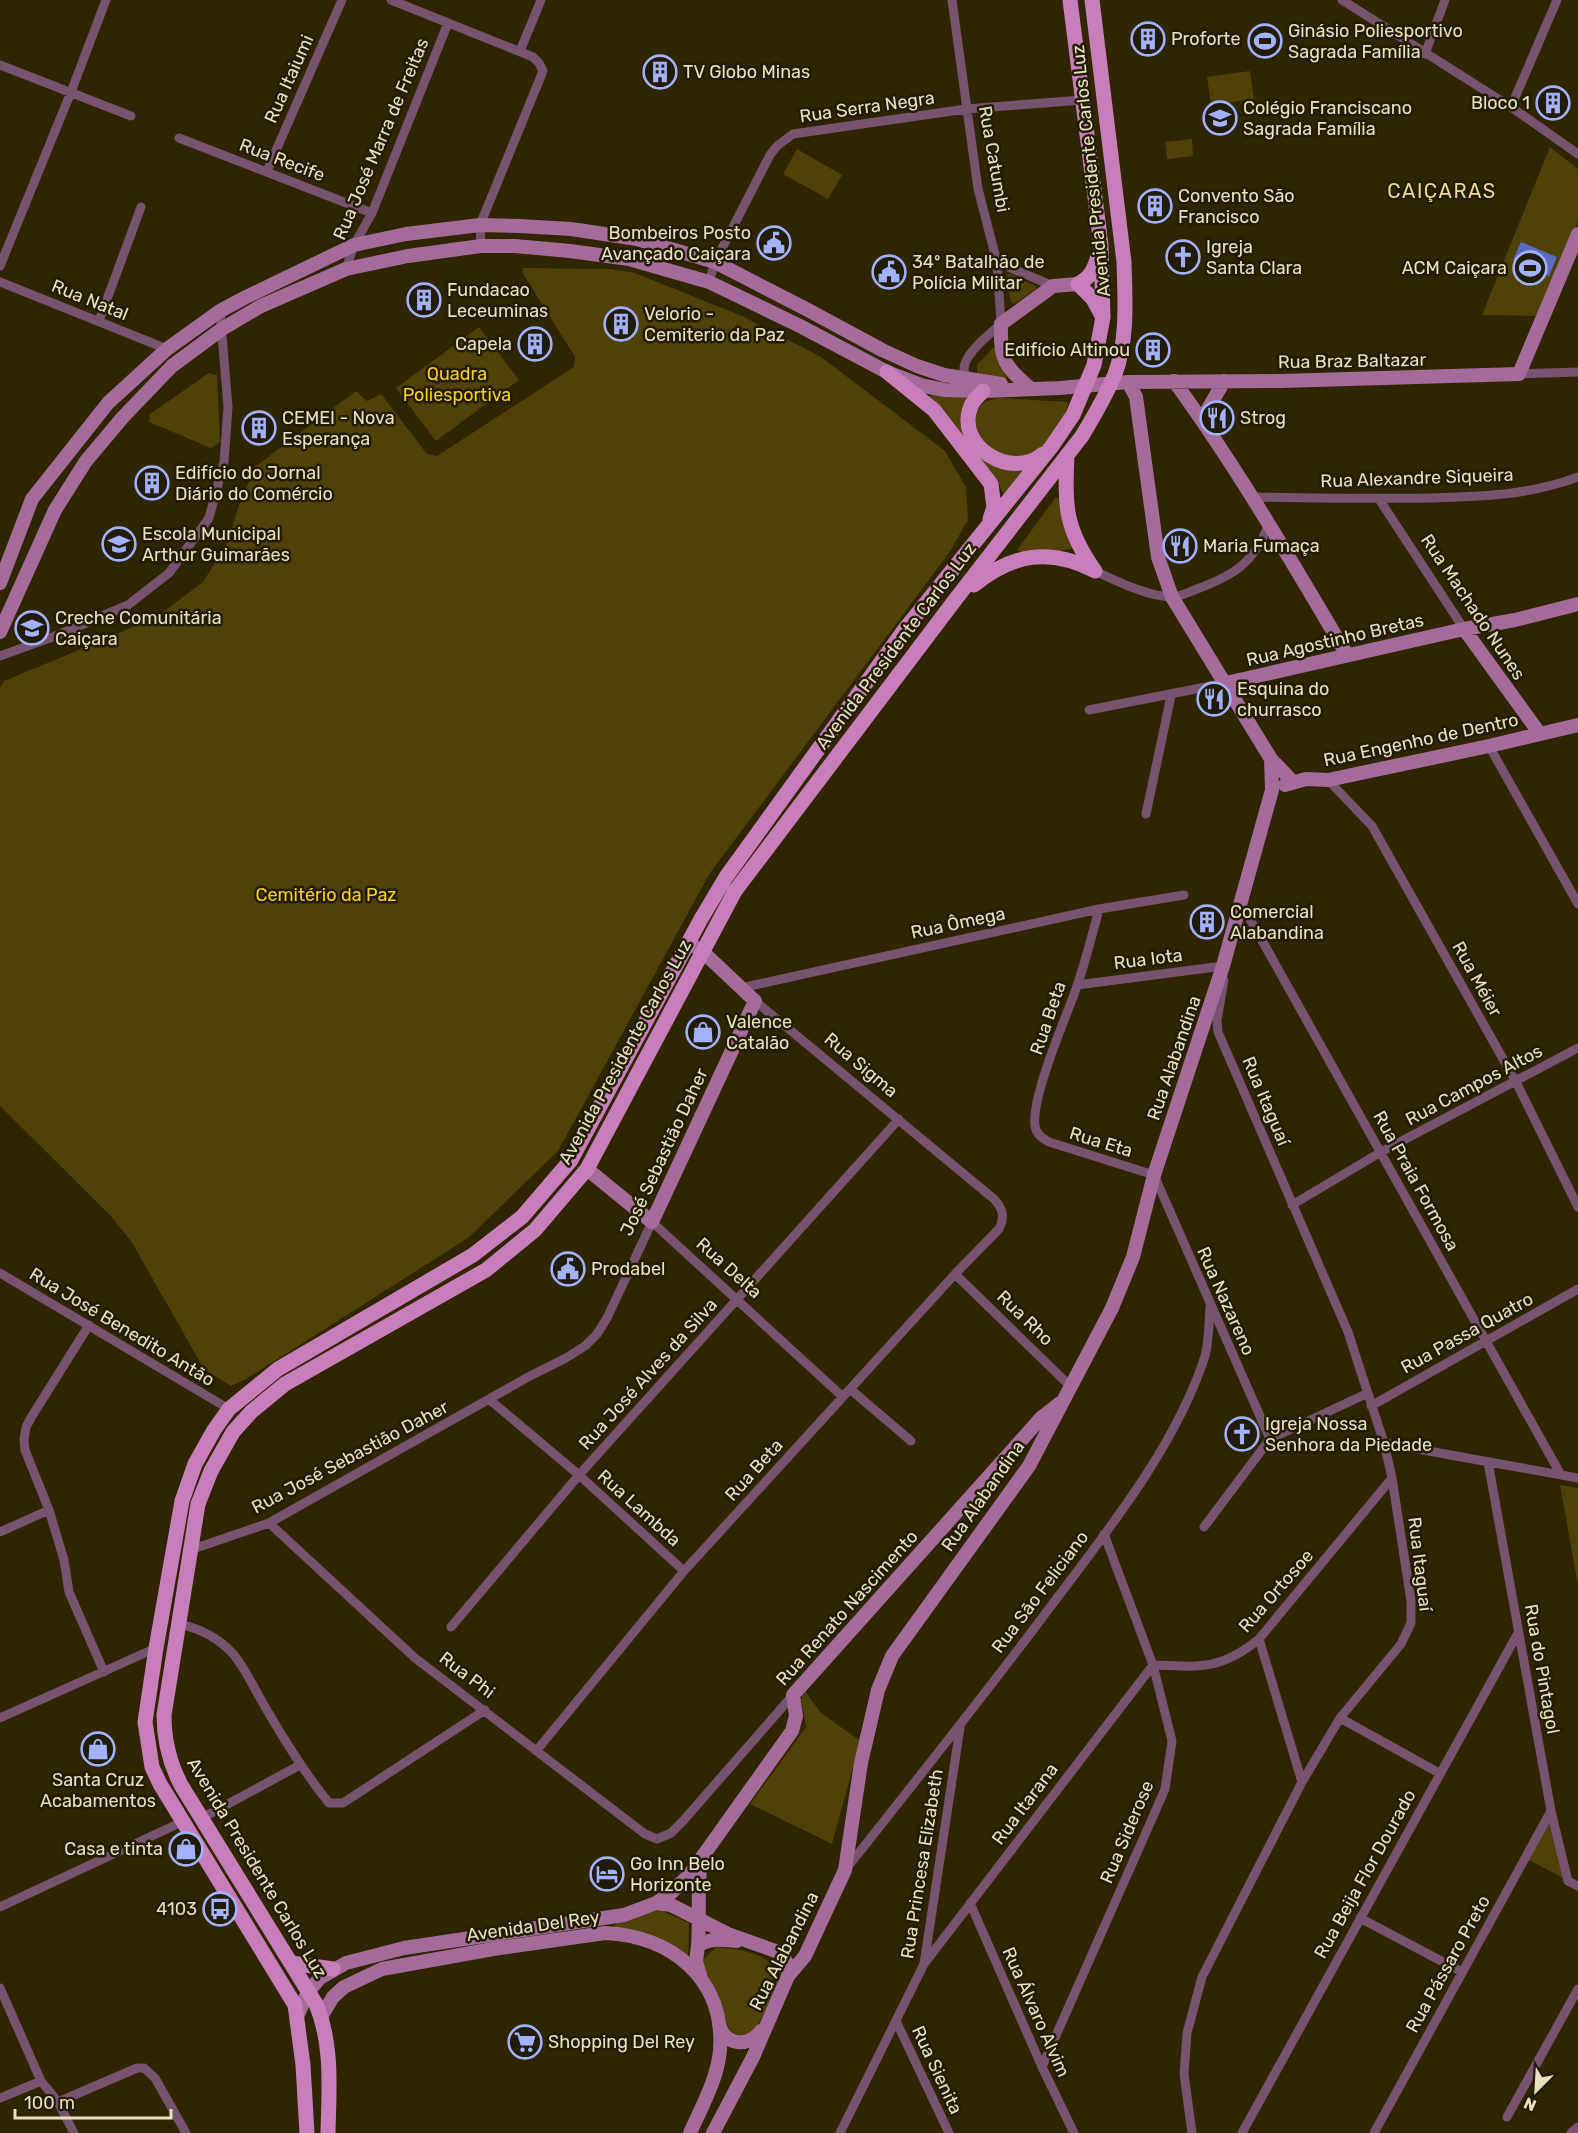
<svg xmlns="http://www.w3.org/2000/svg" width="1578" height="2133" font-family="Rubik,sans-serif">
<style>
.green{fill:#4f4108}
.water{fill:#5b6ac5}
.lines{fill:none;stroke-linecap:round;stroke-linejoin:round}
.street{stroke:#775370;stroke-width:9}
.secondary{stroke:#a56b9a;stroke-width:14}
.primary{stroke:#c87eba;stroke-width:15}
.labels{text-anchor:middle;stroke-width:5;stroke-linejoin:round;paint-order:stroke}
.poi-label{font-size:18px;fill:#eae1bf;stroke:#221c07;text-anchor:start}
.street-label{font-size:18px;fill:#eae1bf;stroke:#221c07}
.park-label{font-size:18px;fill:#f9d022;stroke:#221c07}
.neighbourhood-label{font-size:20px;letter-spacing:1.5px;fill:#edd994;stroke:#221c07}
</style>
<rect width="100%" height="100%" fill="#2f2501"/>
<path class="green" d="M 1250,71 L 1254,99 L 1211,105 L 1207,77 Z
M 1192,139 L 1193,156 L 1167,159 L 1165,142 Z
M 1550,147 L 1578,169 L 1578,222 L 1538,316 L 1482,315 Z
M 797,149 L 842,175 L 828,199 L 783,174 Z
M 523,268 L 610,269 L 635,273 L 742,316 L 821,357 L 945,451 L 966,487 L 968,520 L 949,553 L 710,873 L 558,1151 L 468,1238 L 246,1379 L 231,1386 L 204,1369 L 131,1241 L 110,1215 L 0,1106 L 0,688 L 4,681 L 110,637 L 159,615 L 203,582 L 227,543 L 239,505 L 256,466 L 356,391 L 367,401 L 381,394 L 427,454 L 437,456 L 574,367 L 575,357 L 522,272 Z
M 1010,274 L 1036,286 L 1036,289 L 1014,304 L 1011,302 L 1006,276 Z
M 479,327 L 519,380 L 436,441 L 396,388 Z
M 993,348 L 996,349 L 1002,369 L 1007,376 L 1006,379 L 1002,380 L 977,373 L 977,365 Z
M 209,373 L 217,375 L 220,442 L 211,448 L 149,422 L 150,414 Z
M 931,395 L 969,397 L 966,437 L 1024,469 L 1004,496 L 998,481 L 928,397 Z
M 1001,398 L 1068,402 C 1066,423 1036,463 1011,458 C 1001,456 990,447 981,443 C 971,415 969,403 1001,398 Z
M 1056,497 L 1062,500 L 1073,542 L 1071,549 C 1056,551 1030,559 1017,550 Z
M 1560,1485 L 1578,1488 L 1578,1585 Z
M 805,1691 L 820,1712 L 860,1741 L 832,1844 L 750,1804 L 806,1727 L 801,1699 Z
M 1551,1813 L 1567,1880 L 1525,1858 Z
M 660,1910 L 689,1923 L 688,1960 L 612,1929 C 620,1916 644,1911 660,1910 Z
M 716,1947 C 739,1949 780,1953 778,1984 C 777,1993 758,2025 752,2035 L 742,2037 L 731,2032 L 701,1972 L 703,1960 Z"/>
<path class="water" d="M 1521,242 L 1557,257 L 1549,276 L 1513,260 Z"/>
<g class="lines">
<path class="street" d="M 391,0 L 533,57 L 539,63 L 543,71 L 480,225 L 481,246
M 952,0 L 978,189 L 997,262 L 1001,324 C 990,333 963,355 964,370 C 964,373 966,376 967,379
M 1342,0 L 1511,107 L 1578,154
M 520,51 L 541,0
M 1425,54 L 1445,0
M 0,65 L 131,116
M 1511,107 L 1557,0
M 179,138 L 372,213
M 267,171 L 342,0
M 997,262 L 1053,286
M 0,266 L 71,92 L 106,0
M 346,269 L 354,245 L 372,213 L 448,23
M 0,282 L 167,349
M 709,282 L 715,262 L 770,155 L 777,146 L 793,134 L 966,109 L 1082,100
M 99,321 L 141,207
M 1519,374 L 1578,372
M 1254,497 C 1312,498 1370,499 1429,498 C 1482,496 1527,496 1578,477
M 1379,499 L 1464,629
M 1095,571 C 1118,582 1145,595 1170,597 C 1178,598 1189,592 1197,589 C 1235,575 1255,562 1269,523
M 0,656 L 58,635 L 128,605 L 169,573 L 209,518 L 224,462 L 228,407 L 220,311
M 1089,710 L 1226,683
M 1489,746 L 1578,904
M 1328,780 L 1372,826 L 1516,1082 L 1578,1207
M 1146,814 L 1171,696
M 1241,903 L 1561,1475
M 1099,909 C 1092,936 1085,963 1076,989 C 1065,1020 1031,1097 1035,1126 C 1036,1134 1042,1138 1049,1142 L 1154,1175 L 1270,1439
M 1077,985 L 1223,966
M 741,988 L 1099,909 L 1184,895
M 1292,1205 L 1381,1152 L 1578,1048
M 0,1273 L 229,1409
M 955,1274 L 1071,1387
M 89,1325 L 32,1416 L 26,1427 L 24,1440 L 25,1450 L 49,1510 L 64,1560 L 69,1592 L 104,1672
M 850,1389 L 911,1441
M 490,1400 L 579,1475 L 684,1571
M 1371,1406 L 1578,1289
M 1384,1443 L 1578,1478
M 1488,1462 L 1551,1811 L 1568,1881 L 1578,1886
M 269,1523 L 415,1658 L 645,1834 L 657,1839 L 671,1833 L 683,1821 L 793,1695
M 1204,1527 L 1270,1439 L 1368,1393
M 0,1532 L 49,1510
M 190,1550 L 269,1523 L 530,1376 L 566,1358 L 585,1346 L 597,1334 L 607,1318 L 652,1222 L 843,1397
M 178,1624 C 199,1628 219,1638 234,1655 C 244,1667 252,1684 260,1698 C 281,1735 302,1770 329,1803 L 343,1803 L 485,1710
M 451,1627 L 579,1475 L 899,1119
M 1259,1639 L 1302,1782
M 0,1718 L 156,1648
M 1340,1718 L 1439,1773
M 537,1750 L 684,1571 L 955,1274 L 999,1229 C 1005,1216 1003,1209 994,1199 L 755,1001
M 202,1818 L 300,1765
M 846,1869 C 912,1786 978,1703 1042,1618 C 1100,1540 1175,1450 1205,1356 C 1209,1341 1209,1322 1210,1306
M 970,1903 L 1042,2067 L 1074,2133
M 0,1907 L 184,1821
M 1360,1918 L 1462,1972
M 924,1964 L 1153,1665 C 1200,1667 1221,1670 1259,1639 L 1392,1478
M 0,1988 L 41,2081 L 58,2102 L 74,2133
M 896,2021 L 949,2133
M 1042,2067 L 1155,1812 L 1165,1789 L 1172,1741 L 1153,1665 L 1104,1534
M 0,2098 L 41,2081
M 58,2102 L 137,2068 L 144,2068 L 155,2078 L 186,2133
M 1507,2117 L 1578,1989
M 840,2133 L 924,1964 L 960,1728
M 1192,2133 L 1184,2074 L 1187,2033 L 1202,1977 L 1302,1782 L 1340,1718 L 1401,1644 L 1411,1623 L 1411,1601 L 1392,1478 L 1384,1443 L 1348,1332 L 1218,1032 L 1217,1020 L 1224,980
M 1242,2133 L 1518,1633
M 1374,2133 L 1551,1811
M 1571,2133 L 1578,2127"/>
<path class="secondary" d="M 1174,381 C 1238,469 1292,562 1347,655
M 1128,382 L 1136,397 L 1158,557 L 1172,597 L 1271,759 L 1293,782
M 1030,388 C 1004,366 1000,360 1001,324 L 1053,286 L 1078,284
M 1207,426 L 1208,409 L 1224,381
M 0,583 L 32,499 L 108,403 L 167,349 L 220,311 L 244,298 L 354,245 L 406,234 L 480,225 L 519,226 L 571,229 L 637,239 L 715,262 L 808,310 L 882,350 L 917,366 L 944,375 L 1001,384
M 1464,629 L 1540,734
M 0,632 L 55,510 L 86,461 L 123,417 L 172,366 L 222,329 L 261,306 L 346,269 L 408,256 L 481,246 L 515,246 L 570,251 L 629,259 L 709,282 L 800,326 L 887,372 L 924,386 L 945,390 L 983,391 L 1060,388 L 1128,382 L 1281,381 L 1519,374 L 1578,234
M 1226,683 L 1464,629 L 1515,620 L 1578,604
M 1285,785 L 1306,779 L 1328,780 L 1489,746 L 1578,725
M 587,1169 L 652,1222 L 755,1001 L 702,951 L 688,943
M 656,1903 L 670,1894 L 690,1874 L 792,1731 L 796,1716 L 793,1695 L 1041,1418 L 1060,1403
M 698,1946 C 700,1917 697,1888 701,1859
M 700,1975 L 696,1962 L 698,1946 C 709,1937 724,1940 737,1941
M 298,2014 L 308,1992 L 320,1978 L 346,1963 L 404,1948 L 624,1915 L 656,1903 L 671,1905 L 728,1934 L 781,1953 L 788,1965 L 788,1976
M 321,2017 L 333,1997 L 344,1987 L 382,1969 L 493,1949 L 605,1933 C 672,1936 725,1979 720,2050 C 718,2078 701,2108 690,2133
M 719,2024 C 725,2046 748,2048 761,2031
M 713,2133 L 753,2057 L 788,1976 L 805,1956 L 845,1870 L 861,1763 L 878,1690 L 892,1656 L 1029,1466 L 1112,1308 L 1133,1257 L 1154,1175 L 1223,966 L 1272,790 L 1271,759"/>
<path class="primary" d="M 1098,256 C 1094,270 1090,278 1078,284 L 1093,299 L 1101,314
M 887,372 L 934,410 L 991,484 L 994,507 L 990,519
M 983,391 C 979,396 973,400 971,406 C 954,446 1012,481 1043,454
M 1067,455 C 1065,506 1064,527 1095,571
M 974,585 C 1012,554 1050,547 1095,571
M 291,1963 L 333,1969
M 307,2133 L 303,2065 L 295,2005 L 160,1784 L 152,1767 L 145,1722 L 156,1648 L 182,1501 L 195,1464 L 214,1430 L 229,1409 L 278,1369 L 473,1255 L 522,1217 L 571,1160 L 701,919 L 726,877 L 905,629 L 1052,446 L 1073,415 L 1094,365 L 1103,317 L 1101,245 L 1070,0
M 328,2133 C 329,2089 333,2045 316,2004 L 181,1785 C 169,1762 164,1741 164,1715 L 198,1504 L 211,1471 L 233,1432 L 251,1412 L 285,1384 L 486,1270 L 535,1230 L 587,1169 L 735,891 L 955,600 L 1082,436 C 1094,416 1106,396 1115,374 C 1128,340 1125,298 1124,262 L 1092,0"/>
</g>
<defs>
<g id="building-ring" transform="scale(1.725)"><circle r="9.5" fill="#221c07" stroke="#a2b2fd" stroke-width="1.5"/><path d="M-4-6H4V6H1V3H-1V6H-4ZM-2.5-4.3h1.7v1.8h-1.7ZM.8-4.3h1.7v1.8H.8ZM-2.5-1h1.7V.8h-1.7ZM.8-1h1.7V.8H.8Z" fill="#a2b2fd"/></g>
<g id="stadium-ring" transform="scale(1.725)"><circle r="9.5" fill="#221c07" stroke="#a2b2fd" stroke-width="1.5"/><path d="M0-5a6.5 5 0 1 0 0 10a6.5 5 0 1 0 0-10ZM-3.5-1.8h7v3.6h-7Z" fill="#a2b2fd"/></g>
<g id="school-ring" transform="scale(1.725)"><circle r="9.5" fill="#221c07" stroke="#a2b2fd" stroke-width="1.5"/><path d="M0-5L7-2L0 1L-7-2ZM-4 1L0 2.5L4 1V4Q0 6-4 4Z" fill="#a2b2fd"/></g>
<g id="civic-ring" transform="scale(1.725)"><circle r="9.5" fill="#221c07" stroke="#a2b2fd" stroke-width="1.5"/><path d="M-.6-6.5H3V-4.5H.6V-3L4-1V1h2V6H-6V1h2V-1L-.6-3ZM-1.2 2.5V6h2.4V2.5Z" fill="#a2b2fd"/></g>
<g id="church-ring" transform="scale(1.725)"><circle r="9.5" fill="#221c07" stroke="#a2b2fd" stroke-width="1.5"/><path d="M-1.2-6h2.4v3.5h3.3v2.4h-3.3V6h-2.4V-.1h-3.3v-2.4h3.3Z" fill="#a2b2fd"/></g>
<g id="restaurant-ring" transform="scale(1.725)"><circle r="9.5" fill="#221c07" stroke="#a2b2fd" stroke-width="1.5"/><path d="M-5-6h1v4h1v-4h1v4h1v-4h1v5L-1.5 .5V6h-2V.5L-5-1ZM5-6V6H3V1.5H1.5Q1.5-4 5-6Z" fill="#a2b2fd"/></g>
<g id="shop-ring" transform="scale(1.725)"><circle r="9.5" fill="#221c07" stroke="#a2b2fd" stroke-width="1.5"/><path d="M-5-2.5h2.3a2.7 3.5 0 0 1 5.4 0H5L5.5 6h-11ZM-1.5-2.5h3a1.5 2.3 0 0 0-3 0Z" fill="#a2b2fd"/></g>
<g id="hotel-ring" transform="scale(1.725)"><circle r="9.5" fill="#221c07" stroke="#a2b2fd" stroke-width="1.5"/><path d="M-6-4.5h1.5V1H6V5H4.5V3h-9V5H-6ZM-4 0a1.8 1.8 0 1 1 3.6 0ZM.5 0V-2.5h3Q6-2.5 6 0Z" fill="#a2b2fd"/></g>
<g id="bus-ring" transform="scale(1.725)"><circle r="9.5" fill="#221c07" stroke="#a2b2fd" stroke-width="1.5"/><path d="M-5-6H5V4H4V6H2V4H-2V6H-4V4H-5ZM-3.5-4V0h7V-4ZM-3.5 1.2v1.5H-2V1.2ZM2 1.2v1.5H3.5V1.2Z" fill="#a2b2fd"/></g>
<g id="supermarket-ring" transform="scale(1.725)"><circle r="9.5" fill="#221c07" stroke="#a2b2fd" stroke-width="1.5"/><path d="M-6-5.5h2.5l.6 2H6L4.5 2H-2.5L-4.4-4H-6ZM-1.5 3.2a1.3 1.3 0 1 0 .1 0ZM3 3.2a1.3 1.3 0 1 0 .1 0Z" fill="#a2b2fd"/></g>
</defs>
<g fill-rule="evenodd">
<use href="#building-ring" x="1148" y="39"/>
<use href="#stadium-ring" x="1265" y="41"/>
<use href="#building-ring" x="660" y="72"/>
<use href="#building-ring" x="1553" y="103"/>
<use href="#school-ring" x="1220" y="118"/>
<use href="#building-ring" x="1155" y="206"/>
<use href="#civic-ring" x="774" y="243"/>
<use href="#church-ring" x="1183" y="257"/>
<use href="#stadium-ring" x="1530" y="268"/>
<use href="#civic-ring" x="889" y="272"/>
<use href="#building-ring" x="424" y="300"/>
<use href="#building-ring" x="621" y="324"/>
<use href="#building-ring" x="535" y="344"/>
<use href="#building-ring" x="1153" y="350"/>
<use href="#restaurant-ring" x="1217" y="418"/>
<use href="#building-ring" x="259" y="428"/>
<use href="#building-ring" x="152" y="483"/>
<use href="#school-ring" x="119" y="544"/>
<use href="#restaurant-ring" x="1180" y="546"/>
<use href="#school-ring" x="32" y="628"/>
<use href="#restaurant-ring" x="1214" y="699"/>
<use href="#building-ring" x="1207" y="922"/>
<use href="#shop-ring" x="703" y="1032"/>
<use href="#civic-ring" x="568" y="1269"/>
<use href="#church-ring" x="1242" y="1434"/>
<use href="#shop-ring" x="98" y="1749"/>
<use href="#shop-ring" x="186" y="1849"/>
<use href="#hotel-ring" x="607" y="1874"/>
<use href="#bus-ring" x="220" y="1909"/>
<use href="#supermarket-ring" x="525" y="2042"/>
</g>
<g class="labels">
<g class="poi-label">
<text x="1288" y="37">Ginásio Poliesportivo<tspan x="1288" dy="21">Sagrada Família</tspan></text>
<text x="1171" y="45">Proforte</text>
<text x="683" y="78">TV Globo Minas</text>
<text x="1530" y="109" text-anchor="end">Bloco 1</text>
<text x="1243" y="114">Colégio Franciscano<tspan x="1243" dy="21">Sagrada Família</tspan></text>
<text x="1178" y="202">Convento São<tspan x="1178" dy="21">Francisco</tspan></text>
<text x="751" y="239" text-anchor="end">Bombeiros Posto<tspan x="751" dy="21">Avançado Caiçara</tspan></text>
<text x="1206" y="253">Igreja<tspan x="1206" dy="21">Santa Clara</tspan></text>
<text x="912" y="268">34º Batalhão de<tspan x="912" dy="21">Polícia Militar</tspan></text>
<text x="1507" y="274" text-anchor="end">ACM Caiçara</text>
<text x="447" y="296">Fundacao<tspan x="447" dy="21">Leceuminas</tspan></text>
<text x="644" y="320">Velorio -<tspan x="644" dy="21">Cemiterio da Paz</tspan></text>
<text x="512" y="350" text-anchor="end">Capela</text>
<text x="1130" y="356" text-anchor="end">Edifício Altinou</text>
<text x="282" y="424">CEMEI - Nova<tspan x="282" dy="21">Esperança</tspan></text>
<text x="1240" y="424">Strog</text>
<text x="175" y="479">Edifício do Jornal<tspan x="175" dy="21">Diário do Comércio</tspan></text>
<text x="142" y="540">Escola Municipal<tspan x="142" dy="21">Arthur Guimarães</tspan></text>
<text x="1203" y="552">Maria Fumaça</text>
<text x="55" y="624">Creche Comunitária<tspan x="55" dy="21">Caiçara</tspan></text>
<text x="1237" y="695">Esquina do<tspan x="1237" dy="21">churrasco</tspan></text>
<text x="1230" y="918">Comercial<tspan x="1230" dy="21">Alabandina</tspan></text>
<text x="726" y="1028">Valence<tspan x="726" dy="21">Catalão</tspan></text>
<text x="591" y="1275">Prodabel</text>
<text x="1265" y="1430">Igreja Nossa<tspan x="1265" dy="21">Senhora da Piedade</tspan></text>
<text x="98" y="1786" text-anchor="middle">Santa Cruz<tspan x="98" dy="21">Acabamentos</tspan></text>
<text x="163" y="1855" text-anchor="end">Casa e tinta</text>
<text x="630" y="1870">Go Inn Belo<tspan x="630" dy="21">Horizonte</tspan></text>
<text x="197" y="1915" text-anchor="end">4103</text>
<text x="548" y="2048">Shopping Del Rey</text>
</g>
<g class="street-label">
<text transform="translate(289 79) rotate(-66)" y="6">Rua Itaiumi</text>
<text transform="translate(867 107) rotate(-8)" y="6">Rua Serra Negra</text>
<text transform="translate(381 139) rotate(-67)" y="6">Rua José Marra de Freitas</text>
<text transform="translate(994 159) rotate(80)" y="6">Rua Catumbi</text>
<text transform="translate(282 160) rotate(21)" y="6">Rua Recife</text>
<text transform="translate(1091 171) rotate(-96)" y="6">Avenida Presidente Carlos Luz</text>
<text transform="translate(90 300) rotate(22)" y="6">Rua Natal</text>
<text transform="translate(1352 361) rotate(-1)" y="6">Rua Braz Baltazar</text>
<text transform="translate(1417 478) rotate(-2)" y="6">Rua Alexandre Siqueira</text>
<text transform="translate(1473 607) rotate(56)" y="6">Rua Machado Nunes</text>
<text transform="translate(1335 640) rotate(-13)" y="6">Rua Agostinho Bretas</text>
<text transform="translate(896 646) rotate(-53)" y="6">Avenida Presidente Carlos Luz</text>
<text transform="translate(1421 740) rotate(-12)" y="6">Rua Engenho de Dentro</text>
<text transform="translate(958 923) rotate(-12)" y="6">Rua Ômega</text>
<text transform="translate(1148 959) rotate(-7)" y="6">Rua Iota</text>
<text transform="translate(1477 979) rotate(61)" y="6">Rua Méier</text>
<text transform="translate(1048 1018) rotate(-71)" y="6">Rua Beta</text>
<text transform="translate(625 1052) rotate(-61)" y="6">Avenida Presidente Carlos Luz</text>
<text transform="translate(1174 1058) rotate(-71)" y="6">Rua Alabandina</text>
<text transform="translate(861 1065) rotate(40)" y="6">Rua Sigma</text>
<text transform="translate(1474 1085) rotate(-28)" y="6">Rua Campos Altos</text>
<text transform="translate(1266 1101) rotate(67)" y="6">Rua Itaguaí</text>
<text transform="translate(1101 1142) rotate(17)" y="6">Rua Eta</text>
<text transform="translate(664 1152) rotate(-65)" y="6">José Sebastião Daher</text>
<text transform="translate(1416 1181) rotate(61)" y="6">Rua Praia Formosa</text>
<text transform="translate(729 1268) rotate(42)" y="6">Rua Delta</text>
<text transform="translate(1226 1301) rotate(66)" y="6">Rua Nazareno</text>
<text transform="translate(1025 1318) rotate(44)" y="6">Rua Rho</text>
<text transform="translate(122 1327) rotate(31)" y="6">Rua José Benedito Antão</text>
<text transform="translate(1467 1333) rotate(-29)" y="6">Rua Passa Quatro</text>
<text transform="translate(648 1374) rotate(-48)" y="6">Rua José Alves da Silva</text>
<text transform="translate(350 1457) rotate(-28)" y="6">Rua José Sebastião Daher</text>
<text transform="translate(754 1470) rotate(-48)" y="6">Rua Beta</text>
<text transform="translate(983 1496) rotate(-55)" y="6">Rua Alabandina</text>
<text transform="translate(639 1508) rotate(42)" y="6">Rua Lambda</text>
<text transform="translate(1420 1564) rotate(83)" y="6">Rua Itaguaí</text>
<text transform="translate(1276 1591) rotate(-49)" y="6">Rua Ortosoe</text>
<text transform="translate(1040 1592) rotate(-53)" y="6">Rua São Feliciano</text>
<text transform="translate(847 1608) rotate(-48)" y="6">Rua Renato Nascimento</text>
<text transform="translate(1542 1669) rotate(80)" y="6">Rua do Pintagol</text>
<text transform="translate(467 1675) rotate(37)" y="6">Rua Phi</text>
<text transform="translate(1025 1804) rotate(-53)" y="6">Rua Itarana</text>
<text transform="translate(1127 1832) rotate(-67)" y="6">Rua Siderose</text>
<text transform="translate(922 1864) rotate(-81)" y="6">Rua Princesa Elizabeth</text>
<text transform="translate(257 1868) rotate(59)" y="6">Avenida Presidente Carlos Luz</text>
<text transform="translate(1365 1874) rotate(-61)" y="6">Rua Beija Flor Dourado</text>
<text transform="translate(533 1926) rotate(-8)" y="6">Avenida Del Rey</text>
<text transform="translate(784 1951) rotate(-63)" y="6">Rua Alabandina</text>
<text transform="translate(1448 1964) rotate(-61)" y="6">Rua Pássaro Preto</text>
<text transform="translate(1036 2012) rotate(66)" y="6">Rua Álvaro Alvim</text>
<text transform="translate(937 2070) rotate(65)" y="6">Rua Sienita</text>
</g>
<g class="park-label">
<text x="457" y="380">Quadra<tspan x="457" dy="21">Poliesportiva</tspan></text>
<text x="326" y="901">Cemitério da Paz</text>
</g>
<g class="neighbourhood-label">
<text x="1442" y="198">CAIÇARAS</text>
</g>
</g>
<g transform="translate(1536 2091) rotate(204)" stroke="#221c07" stroke-width="4.5" paint-order="stroke">
<path d="M0-4.5L10 22L0 15L-10 22Z" fill="#eae1bf"/>
<text y="-9" font-size="16" font-weight="bold" text-anchor="middle" fill="#eae1bf">N</text>
</g>
<path d="M15 2109v9h156v-9" fill="none" stroke="#eae1bf" stroke-width="3"/>
<text x="24" y="2109" font-size="18" fill="#eae1bf" stroke="#221c07" stroke-width="4.5" paint-order="stroke">100 m</text>
</svg>
